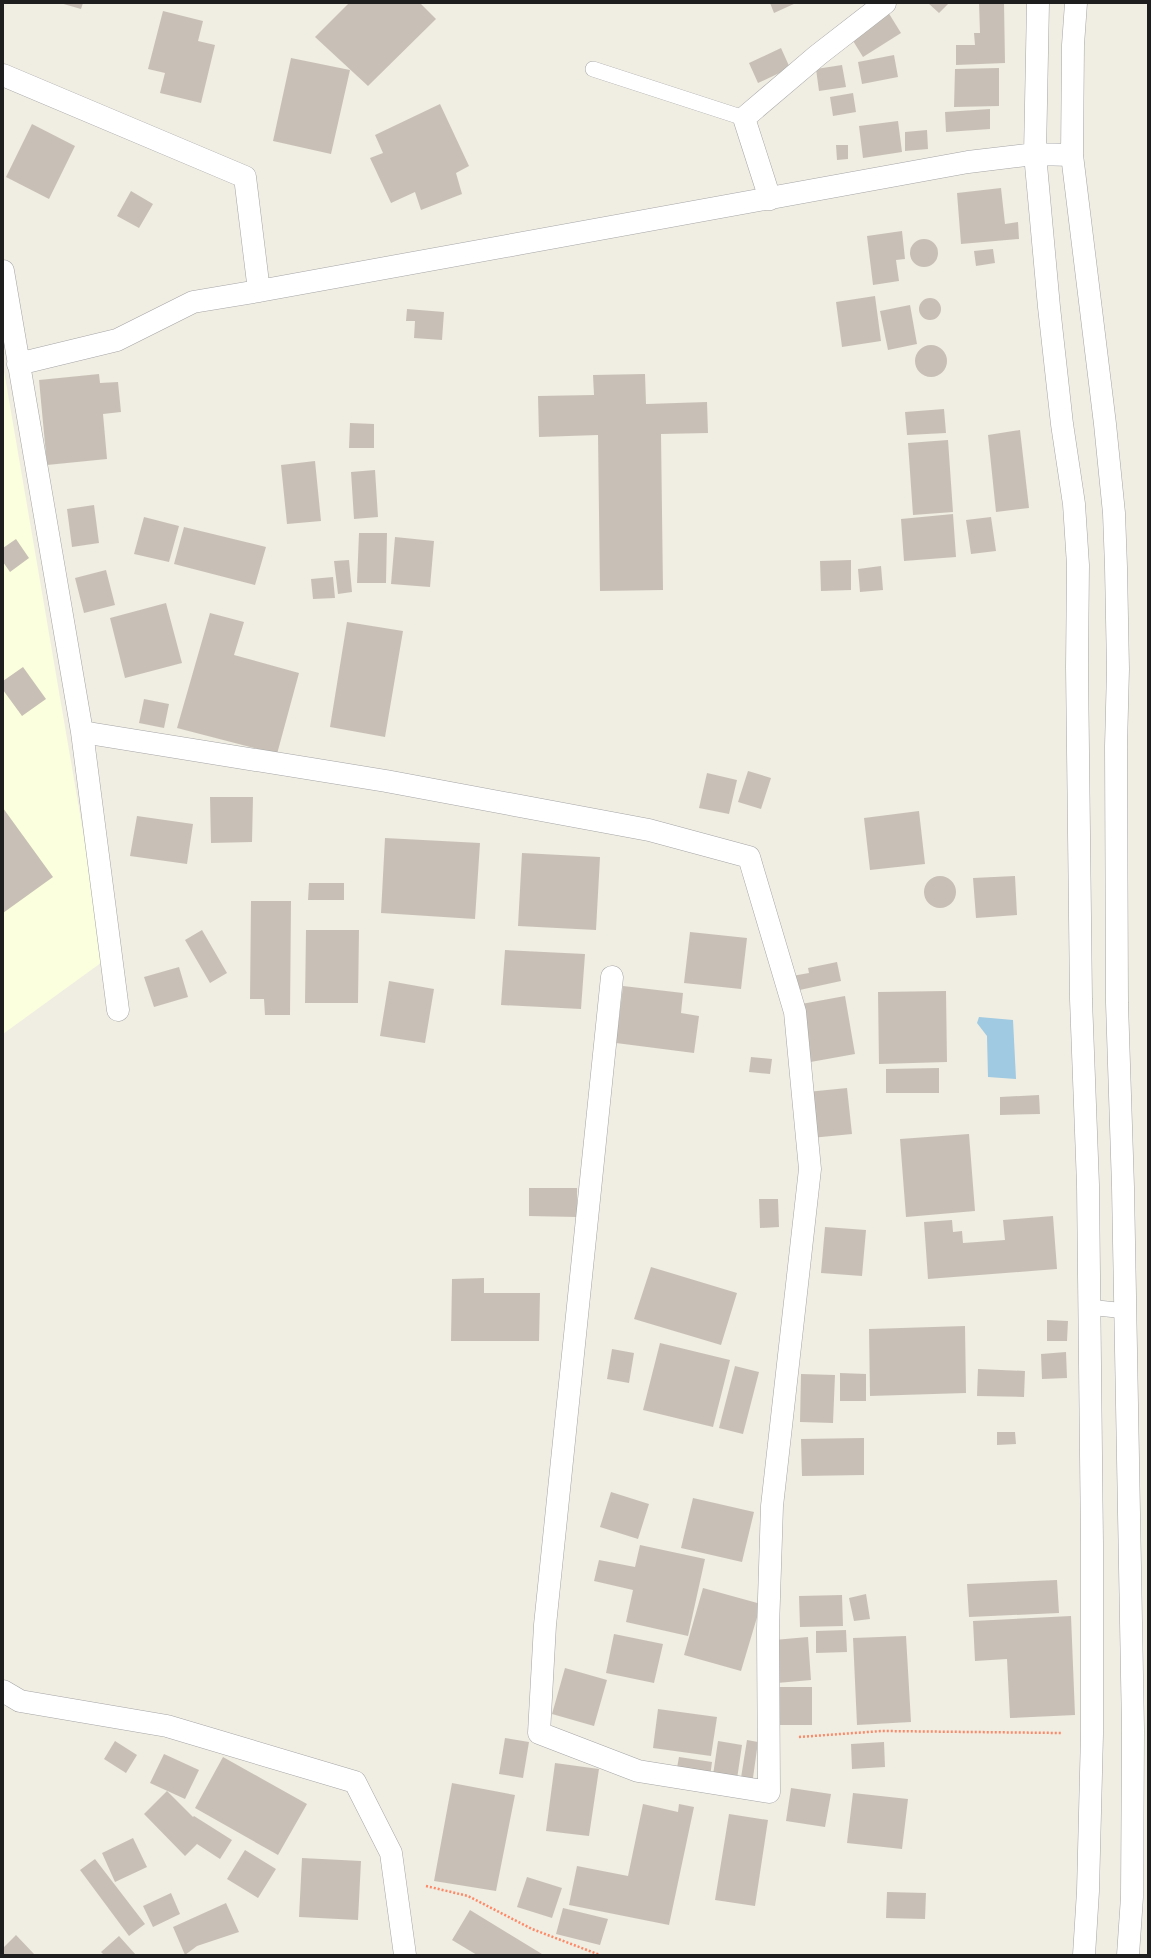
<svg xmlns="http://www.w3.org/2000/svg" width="1151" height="1958" font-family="'Space Grotesk',sans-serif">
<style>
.education{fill:#fbffdd}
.water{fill:#9fcae1}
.building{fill:#c8c0b6}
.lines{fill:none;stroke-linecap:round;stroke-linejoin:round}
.service-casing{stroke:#a5a5a5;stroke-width:16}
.minor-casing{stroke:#a5a5a5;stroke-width:23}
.path{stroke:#ff8865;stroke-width:2.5;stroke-dasharray:2 2;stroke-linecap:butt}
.service{stroke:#fff;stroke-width:15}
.minor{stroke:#fff;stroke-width:22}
</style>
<rect width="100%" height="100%" fill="#f0ede3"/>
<path class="education" d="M 3,365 L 105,960 L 3,1034 Z"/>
<path class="water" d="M 979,1017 L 1013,1020 L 1016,1079 L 988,1077 L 987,1036 L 977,1023 Z"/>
<path class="building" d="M 60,3 L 83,3 L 81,9 Z
M 349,3 L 420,3 L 436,19 L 368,86 L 315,37 Z
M 770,3 L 796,3 L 774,13 Z
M 928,3 L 949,3 L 939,13 Z
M 979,3 L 1004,3 L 1005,63 L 956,65 L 956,45 L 975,45 L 974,33 L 980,33 Z
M 163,11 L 203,21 L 198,41 L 215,45 L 201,103 L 160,93 L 165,73 L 148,69 Z
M 888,12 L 901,33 L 863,57 L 850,36 Z
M 781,48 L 790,68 L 758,83 L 749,63 Z
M 894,55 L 898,77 L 862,84 L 858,62 Z
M 291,58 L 350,70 L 331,154 L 273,141 Z
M 842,65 L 846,87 L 819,91 L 816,69 Z
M 999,68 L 999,106 L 954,107 L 955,69 Z
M 853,93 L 856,112 L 833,116 L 830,97 Z
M 440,104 L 469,166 L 456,173 L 462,194 L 421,210 L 415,192 L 391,203 L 370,158 L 383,153 L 375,135 Z
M 990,109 L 990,129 L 946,132 L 945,112 Z
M 898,121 L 902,152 L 863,158 L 859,126 Z
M 32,124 L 75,146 L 49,199 L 6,177 Z
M 927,130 L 928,149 L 905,151 L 905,132 Z
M 836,145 L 848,145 L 848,159 L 837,160 Z
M 1001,188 L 1005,224 L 1018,222 L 1019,239 L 961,244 L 957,193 Z
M 131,191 L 153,204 L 139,228 L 117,216 Z
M 902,231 L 905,259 L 896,260 L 899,281 L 873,285 L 867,236 Z
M910 253a14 14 0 1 1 28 0a14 14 0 1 1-28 0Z
M 993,249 L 995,263 L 976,266 L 974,251 Z
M 875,296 L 881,341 L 842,347 L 836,302 Z
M919 309a11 11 0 1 1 22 0a11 11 0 1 1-22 0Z
M 910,305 L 917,344 L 888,350 L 880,311 Z
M 407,309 L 444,312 L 442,340 L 414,338 L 415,321 L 406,321 Z
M915 361a16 16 0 1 1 32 0a16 16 0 1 1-32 0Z
M 99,374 L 100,383 L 118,382 L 121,412 L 103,414 L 107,459 L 47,465 L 39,380 Z
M 645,374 L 646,404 L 707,402 L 708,433 L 661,434 L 663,590 L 600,591 L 598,435 L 539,437 L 538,396 L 594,395 L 593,375 Z
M 944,409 L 946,433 L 907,435 L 905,412 Z
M 350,423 L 374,424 L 374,448 L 349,448 Z
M 1020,430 L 1029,508 L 996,512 L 988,435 Z
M 948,440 L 953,512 L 913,515 L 908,443 Z
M 315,461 L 321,521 L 287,524 L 281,465 Z
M 375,470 L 378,517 L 354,519 L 351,472 Z
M 94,505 L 99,543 L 72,547 L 67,509 Z
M 953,514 L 956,557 L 904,561 L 901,519 Z
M 144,517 L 179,526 L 169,562 L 134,554 Z
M 991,517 L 996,551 L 971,554 L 966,520 Z
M 184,527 L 266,547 L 255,585 L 174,564 Z
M 359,533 L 387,533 L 386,583 L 357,583 Z
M 395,537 L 434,541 L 430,587 L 391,584 Z
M 16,539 L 29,558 L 10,572 L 3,562 L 3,548 Z
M 349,560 L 352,592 L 338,594 L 334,561 Z
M 851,560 L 851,590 L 821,591 L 820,561 Z
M 881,566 L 883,590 L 860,592 L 858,569 Z
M 106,570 L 115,605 L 84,613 L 75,578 Z
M 333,577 L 335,598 L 313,599 L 311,579 Z
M 166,603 L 182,663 L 125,678 L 110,618 Z
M 210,613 L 244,622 L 234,655 L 299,673 L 277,754 L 177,728 Z
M 347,622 L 403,631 L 385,737 L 330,727 Z
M 23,667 L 46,699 L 22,716 L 3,690 L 3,681 Z
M 144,699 L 169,704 L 164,728 L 139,723 Z
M 748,771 L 771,778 L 761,809 L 738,802 Z
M 707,773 L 737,780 L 729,814 L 699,808 Z
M 210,797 L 253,797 L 252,842 L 211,843 Z
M 3,808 L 53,877 L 3,913 Z
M 919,811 L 925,864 L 870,870 L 864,818 Z
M 137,816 L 193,824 L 187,864 L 130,856 Z
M 385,838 L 480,843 L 475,919 L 381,913 Z
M 522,853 L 600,857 L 596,930 L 518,926 Z
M924 892a16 16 0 1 1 32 0a16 16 0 1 1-32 0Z
M 1015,876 L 1017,915 L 976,918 L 973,878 Z
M 309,883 L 344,883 L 344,900 L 308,900 Z
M 251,901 L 291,901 L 290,1015 L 265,1015 L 264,999 L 250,999 Z
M 202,930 L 227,973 L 210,983 L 185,940 Z
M 306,930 L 359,930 L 358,1003 L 305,1003 Z
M 690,932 L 747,938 L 741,989 L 684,983 Z
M 505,950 L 585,954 L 581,1009 L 501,1005 Z
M 837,962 L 841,981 L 795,991 L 792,976 L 809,973 L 808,968 Z
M 179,967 L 188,997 L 154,1007 L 144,977 Z
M 389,981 L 434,989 L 425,1043 L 380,1036 Z
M 623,986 L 683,993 L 681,1013 L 699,1016 L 694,1053 L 616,1043 Z
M 946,991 L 947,1062 L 879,1064 L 878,992 Z
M 845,996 L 855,1054 L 805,1063 L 796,1005 Z
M 751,1057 L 772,1059 L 770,1074 L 749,1072 Z
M 939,1068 L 939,1093 L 886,1093 L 886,1069 Z
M 847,1088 L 852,1134 L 811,1138 L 807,1092 Z
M 1039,1095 L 1040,1114 L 1000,1115 L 1000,1097 Z
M 969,1134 L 975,1211 L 906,1217 L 900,1139 Z
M 529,1188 L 577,1188 L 577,1217 L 529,1216 Z
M 759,1199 L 778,1199 L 779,1227 L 760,1228 Z
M 1053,1216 L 1057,1269 L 928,1279 L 924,1222 L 952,1220 L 953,1232 L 962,1231 L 963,1243 L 1005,1240 L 1003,1220 Z
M 825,1227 L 866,1230 L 862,1276 L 821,1273 Z
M 651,1267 L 737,1293 L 721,1345 L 634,1319 Z
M 484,1278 L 484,1293 L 540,1293 L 539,1341 L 451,1341 L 452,1279 Z
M 1047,1320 L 1068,1321 L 1067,1341 L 1047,1341 Z
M 965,1326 L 966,1393 L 870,1396 L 869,1329 Z
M 660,1343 L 730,1360 L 713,1427 L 643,1410 Z
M 612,1349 L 634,1353 L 629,1383 L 607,1379 Z
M 1066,1352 L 1067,1378 L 1042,1379 L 1041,1354 Z
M 735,1366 L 759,1372 L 743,1434 L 719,1428 Z
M 978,1369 L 1025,1371 L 1024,1397 L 977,1396 Z
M 840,1373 L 866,1374 L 866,1401 L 840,1401 Z
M 801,1374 L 835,1375 L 833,1423 L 800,1422 Z
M 997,1432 L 1015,1432 L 1016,1444 L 997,1445 Z
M 864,1438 L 864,1475 L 802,1476 L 801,1439 Z
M 611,1492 L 649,1504 L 638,1539 L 600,1527 Z
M 693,1498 L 754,1512 L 742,1562 L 681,1548 Z
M 640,1545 L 705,1559 L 688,1636 L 626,1622 L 633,1590 L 594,1581 L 599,1560 L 635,1567 Z
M 1057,1580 L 1059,1613 L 969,1617 L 967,1584 Z
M 703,1588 L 761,1604 L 741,1671 L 684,1655 Z
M 866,1594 L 870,1619 L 854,1621 L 849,1598 Z
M 842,1595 L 843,1626 L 800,1627 L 799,1596 Z
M 1071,1616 L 1075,1715 L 1010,1718 L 1007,1659 L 975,1661 L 973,1621 Z
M 846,1630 L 847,1652 L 816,1653 L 816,1631 Z
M 614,1634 L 663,1644 L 654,1683 L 606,1673 Z
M 906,1636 L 911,1722 L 857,1725 L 853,1638 Z
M 808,1637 L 811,1680 L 777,1683 L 774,1640 Z
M 565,1668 L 607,1680 L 594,1726 L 552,1714 Z
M 773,1687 L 812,1687 L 812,1725 L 773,1725 Z
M 658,1709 L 717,1717 L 711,1756 L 653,1748 Z
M 505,1738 L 529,1742 L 523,1778 L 499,1774 Z
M 747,1740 L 758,1742 L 752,1785 L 740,1784 Z
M 115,1741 L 137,1755 L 126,1773 L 104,1759 Z
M 718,1741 L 742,1745 L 737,1779 L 713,1775 Z
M 884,1742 L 885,1767 L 852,1769 L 851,1744 Z
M 164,1754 L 199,1770 L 185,1799 L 150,1783 Z
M 223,1757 L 307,1804 L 278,1855 L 195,1808 Z
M 679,1757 L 712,1762 L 710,1777 L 676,1773 Z
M 555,1763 L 599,1769 L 589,1836 L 546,1831 Z
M 452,1783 L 515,1795 L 496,1891 L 434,1881 Z
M 791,1788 L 831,1794 L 825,1827 L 786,1821 Z
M 167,1791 L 193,1817 L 194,1816 L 232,1840 L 220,1859 L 197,1844 L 185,1856 L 144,1814 Z
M 853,1793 L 908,1799 L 902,1849 L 847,1843 Z
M 643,1804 L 678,1812 L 679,1804 L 694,1807 L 669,1925 L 569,1905 L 577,1866 L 628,1876 Z
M 729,1814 L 768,1820 L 755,1906 L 715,1900 Z
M 133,1838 L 147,1867 L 115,1882 L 102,1853 Z
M 245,1850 L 276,1869 L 258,1898 L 227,1879 Z
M 302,1858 L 361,1861 L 358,1920 L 299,1917 Z
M 95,1859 L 145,1924 L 129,1936 L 80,1870 Z
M 527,1877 L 562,1888 L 552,1918 L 517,1907 Z
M 887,1892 L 926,1893 L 925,1919 L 886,1918 Z
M 171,1893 L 180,1914 L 153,1927 L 143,1906 Z
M 226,1903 L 239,1932 L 197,1946 L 185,1955 L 173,1927 Z
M 563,1908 L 608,1919 L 600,1945 L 556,1934 Z
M 470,1910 L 542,1954 L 541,1955 L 477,1955 L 452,1940 Z
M 16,1935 L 35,1955 L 3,1955 L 3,1948 Z
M 119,1936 L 136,1955 L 104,1955 L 101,1952 Z"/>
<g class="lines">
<g class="service-casing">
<path id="service" d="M 593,69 L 744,118
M 1088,1307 L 1126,1311"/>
</g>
<g class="minor-casing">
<path id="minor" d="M 1038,3 L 1035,154 L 1049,307 L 1062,424 L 1074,504 L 1078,565 L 1077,667 L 1081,999 L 1088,1185 L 1092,1544 L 1092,1734 L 1088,1891 L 1084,1955
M 1076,3 L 1073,45 L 1072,155 L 1105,424 L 1114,513 L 1116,567 L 1118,669 L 1116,746 L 1117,1003 L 1123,1187 L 1133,1730 L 1132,1897 L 1128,1955
M 3,75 L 245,177 L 259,291 L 968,162 L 1035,154 L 1072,155
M 770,199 L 744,118 L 818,55 L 885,3
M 3,271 L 82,732 L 118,1010
M 18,364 L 117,340 L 193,302 L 259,291
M 82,732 L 386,781 L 649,830 L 749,857 L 795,1012 L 810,1169 L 772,1506 L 768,1629 L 769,1792 L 638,1771 L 539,1733 L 545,1625 L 612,977
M 3,1691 L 20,1701 L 167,1726 L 355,1782 L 391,1853 L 405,1955"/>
</g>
<path class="path" d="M 799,1737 L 882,1731 L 1062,1733
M 426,1886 L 468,1896 L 532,1929 L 600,1955"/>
<use href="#service" class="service"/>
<use href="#minor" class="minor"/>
</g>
<rect width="1151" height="1958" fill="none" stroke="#1e1e1e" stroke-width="8"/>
</svg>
